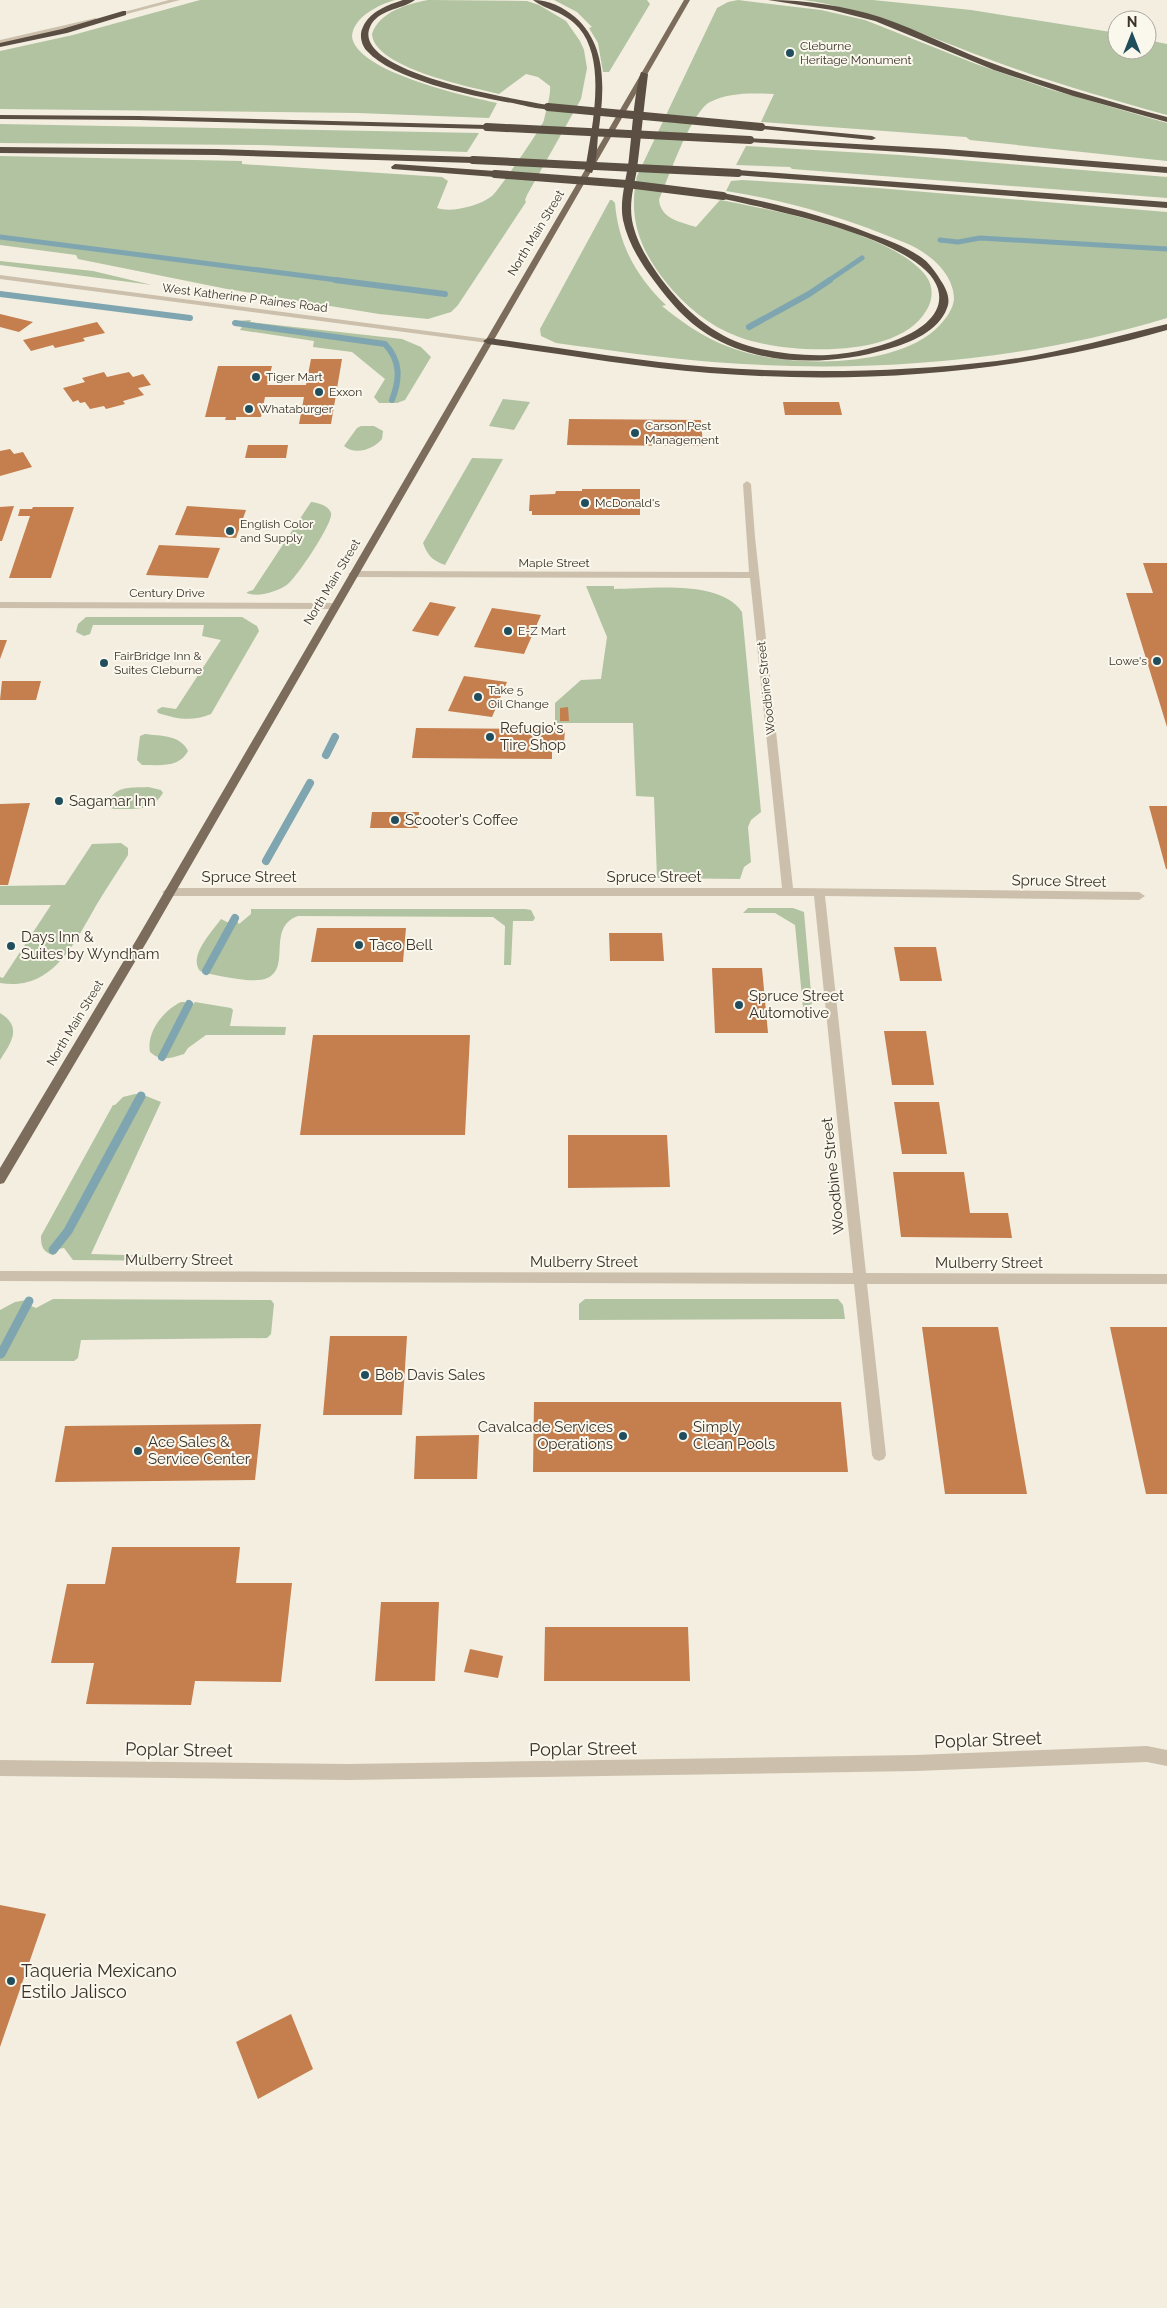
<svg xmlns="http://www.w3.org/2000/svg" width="1167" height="2308" font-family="Raleway,sans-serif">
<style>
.green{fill:#b1c3a0}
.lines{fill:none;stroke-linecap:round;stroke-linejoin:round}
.stream-far3{stroke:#7fa6b0;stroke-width:5}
.stream-far2{stroke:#7fa6b0;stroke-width:6}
.stream-far1{stroke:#7fa6b0;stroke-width:8}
.stream{stroke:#7fa6b0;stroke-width:9}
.building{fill:#c57e4d}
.minor{fill:#ccc0ac;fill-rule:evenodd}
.tertiary{fill:#ccc0ac;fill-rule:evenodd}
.primary{fill:#7b6c5c;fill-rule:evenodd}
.motorway{fill:#5b4e42;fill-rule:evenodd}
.motorway-bridge{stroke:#5b4e42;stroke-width:8}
.poi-dot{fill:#204e5c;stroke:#faf7ed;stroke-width:2}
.labels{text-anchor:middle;stroke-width:4;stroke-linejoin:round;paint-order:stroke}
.far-poi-label{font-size:12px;fill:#3a322b;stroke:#faf7ed;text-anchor:start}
.far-street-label{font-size:12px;fill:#3a322b;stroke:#faf7ed}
.poi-label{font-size:15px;fill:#3a322b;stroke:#faf7ed;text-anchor:start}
.street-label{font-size:15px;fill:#3a322b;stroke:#faf7ed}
.near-street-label{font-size:18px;fill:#3a322b;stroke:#faf7ed}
.near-poi-label{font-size:18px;fill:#3a322b;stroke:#faf7ed;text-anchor:start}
</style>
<rect width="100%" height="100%" fill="#f3eee0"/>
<path class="green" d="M 200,0 L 395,0 C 378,5 353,17 352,37 C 357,72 465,96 497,103 L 489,118 L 358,113 L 0,109 L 0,51 L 73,35 Z
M 428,0 L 527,1 L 539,5 L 566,21 L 580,41 L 584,50 L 587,68 L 581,99 L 527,195 L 525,200 L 526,202 L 458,305 L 451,312 L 428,319 L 379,314 L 227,289 L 78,259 L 76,255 L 0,245 L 0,156 L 242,161 L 242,164 L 442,177 L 448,181 L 437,208 C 452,213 479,206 492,196 C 498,191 543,126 544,120 C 546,111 551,95 550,86 L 538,77 L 526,74 L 499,94 C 471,87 374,68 372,34 C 379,12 407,4 428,0 Z
M 554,0 L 647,0 L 650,4 L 609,72 L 603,72 L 598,43 L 589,28 L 592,27 L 577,12 Z
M 738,0 L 821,10 L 865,20 L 976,64 L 1049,89 L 1167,123 L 1167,161 L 970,140 L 966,137 L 761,122 L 774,94 C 753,93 729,92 710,102 C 691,112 668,179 659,200 C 661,219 680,222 696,227 L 720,200 C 773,210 894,233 926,276 C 934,287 933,300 926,311 C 898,360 784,354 739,337 C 709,326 685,306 665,281 C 639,248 628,217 637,176 L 717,8 L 728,2 Z
M 803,0 L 873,0 L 971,10 L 1117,33 L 1117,50 L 1147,50 L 1147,40 L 1167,44 L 1167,115 C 1105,98 1043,80 983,57 C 922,34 868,9 803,0 Z
M 0,124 L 479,133 L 467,152 L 259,145 L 0,143 Z
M 746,146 L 900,155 L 1167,177 L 1167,198 L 792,169 L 790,167 L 736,165 Z
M 742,180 L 877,188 L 1167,212 L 1167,318 C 1022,362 864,374 713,362 C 661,358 608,350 556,343 L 541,336 L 540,329 L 546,318 L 610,200 L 612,200 L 615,203 C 618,243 636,277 666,305 L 662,306 C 688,327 712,343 744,352 C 797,367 900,368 940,325 C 947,317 953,309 954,299 C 954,281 941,265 927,255 C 914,245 898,240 883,234 C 833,214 779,199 726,191 L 731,181 Z
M 0,261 L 93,271 L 152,285 L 0,265 Z
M 251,320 L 250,322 L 402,339 L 421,347 L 431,357 L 405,400 L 397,403 L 379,403 L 374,397 L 385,379 L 352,352 L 313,347 L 314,341 L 240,330 L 243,325 L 237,321 Z
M 503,399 L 530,402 L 514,430 L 489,426 Z
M 361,426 L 374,426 L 383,431 L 382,439 C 373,449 356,456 344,446 L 357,428 Z
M 472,458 L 503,459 L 445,565 C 432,560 428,556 423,543 Z
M 311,502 C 318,503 328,505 331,513 C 334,522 297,577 288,584 C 279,591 258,598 247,593 L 247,592 L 253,590 Z
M 586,586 L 614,586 L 614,589 C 650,589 720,579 742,612 L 761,812 L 751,820 L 748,827 L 751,862 L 744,867 L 740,879 L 657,878 L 654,797 L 636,796 L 633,723 L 555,723 L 555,703 L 581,680 L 601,679 L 607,637 Z
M 86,617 L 242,617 L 257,626 L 259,631 L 211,714 C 192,722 177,719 158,713 L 157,710 L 162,707 L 176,709 L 221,640 L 202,636 L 204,625 L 93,625 L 90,634 L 84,636 L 76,632 L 78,624 Z
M 145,734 C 160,736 181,735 188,751 C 179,768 160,765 142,765 L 137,760 L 140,736 Z
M 148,787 L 161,790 L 163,793 C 153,809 140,809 123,809 C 117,809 112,810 107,806 C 113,785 130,788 148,787 Z
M 121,843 L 128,848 L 128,855 C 118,871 107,887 97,904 C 75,942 53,992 0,983 L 0,977 L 3,978 L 51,905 L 0,905 L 0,886 L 65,885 L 92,844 Z
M 748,908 L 793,908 L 804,912 L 812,1004 L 803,1007 L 795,925 L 775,913 L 743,913 Z
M 251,909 L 525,909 L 531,910 L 535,918 L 533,921 L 513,921 L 511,965 L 504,965 L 505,926 L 493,917 L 298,916 C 258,930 308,990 238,979 C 225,977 212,975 200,971 C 188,956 212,932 221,919 L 229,923 L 237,921 L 239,924 L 251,914 Z
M 181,1002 L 185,1002 L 185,1008 L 189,1009 L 195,1002 L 231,1008 L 233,1010 L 230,1026 L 286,1027 L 285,1035 L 206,1035 L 188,1048 L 184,1054 C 171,1058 161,1062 150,1052 C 146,1032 164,1010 181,1002 Z
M 0,1013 C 23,1027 11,1043 0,1060 Z
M 135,1094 L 146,1096 L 161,1102 L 91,1254 L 193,1257 L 184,1261 L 73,1260 L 64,1248 L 53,1250 L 52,1252 L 57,1252 L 53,1255 C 43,1252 41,1247 41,1236 L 113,1105 L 115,1105 L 123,1097 Z
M 32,1299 L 29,1305 L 36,1308 L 53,1299 L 271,1300 L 274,1304 L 271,1334 L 267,1338 L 81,1340 L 78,1358 L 74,1361 L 0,1361 L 0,1310 L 15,1302 Z
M 585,1299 L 838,1299 L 843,1305 L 845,1319 L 579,1320 L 579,1304 Z"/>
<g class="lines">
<path class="stream-far3" d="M 0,237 L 345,281
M 940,240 L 958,242 L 980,238 L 1167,249
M 828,281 L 862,258"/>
<path class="stream-far2" d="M 335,280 L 445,294
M 0,294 L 190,318
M 235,323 L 385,344 C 401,361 400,379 392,400
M 749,327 L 809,294 L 830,280"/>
<path class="stream-far1" d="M 326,755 L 335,737
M 266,861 L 310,783
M 206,971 L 235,918
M 162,1057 L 189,1004"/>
<path class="stream" d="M 53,1250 L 68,1231 L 141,1096
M 1,1354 L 29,1301"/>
</g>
<path class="building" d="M 0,314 L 33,322 L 19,332 L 0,327 Z
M 97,322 L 105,333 L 83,338 L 85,341 L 55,348 L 53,345 L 31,351 L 23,340 Z
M 311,359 L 342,359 L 331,424 L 299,424 L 304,397 L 265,397 L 261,417 L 236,417 L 236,420 L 225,420 L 226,417 L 205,417 L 218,366 L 272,366 L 267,385 L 306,385 Z
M 104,372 L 107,377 L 129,372 L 133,377 L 143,374 L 151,385 L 138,388 L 144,395 L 123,401 L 125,404 L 106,409 L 104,406 L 90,409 L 85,402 L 80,403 L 78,400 L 73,402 L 63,388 L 85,382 L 82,378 Z
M 783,402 L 839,402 L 842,415 L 785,415 Z
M 569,419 L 701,420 L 703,446 L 567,445 Z
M 248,445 L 288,445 L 286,458 L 245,458 Z
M 10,449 L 14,454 L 23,452 L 32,467 L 0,476 L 0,451 Z
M 582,489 L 640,489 L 640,515 L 532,515 L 532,511 L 529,511 L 530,495 L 555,494 L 556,491 L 582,491 Z
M 14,506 L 2,541 L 0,541 L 0,507 Z
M 187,506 L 246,510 L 236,538 L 175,535 Z
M 33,507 L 74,507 L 51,578 L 9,578 L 30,516 L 18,516 L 20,509 L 32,509 Z
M 159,545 L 220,548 L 208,578 L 146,575 Z
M 1143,563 L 1167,563 L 1167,727 L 1126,593 L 1153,593 Z
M 430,602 L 456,607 L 438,636 L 412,631 Z
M 492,608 L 541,615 L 524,654 L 474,647 Z
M 0,640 L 7,640 L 0,659 Z
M 464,676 L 507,682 L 492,717 L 448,711 Z
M 2,681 L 41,681 L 36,700 L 0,700 Z
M 568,707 L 569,721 L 560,721 L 560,708 Z
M 416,728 L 565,729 L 564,744 L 552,744 L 552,759 L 412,758 Z
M 30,803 L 8,885 L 0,885 L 0,804 Z
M 1149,806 L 1167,806 L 1167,869 L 1166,869 Z
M 372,812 L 419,812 L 418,828 L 370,828 Z
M 317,928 L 406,928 L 403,962 L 311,962 Z
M 609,933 L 662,933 L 664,961 L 610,961 Z
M 894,947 L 936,947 L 942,981 L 900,981 Z
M 712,968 L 762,968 L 768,1033 L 715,1033 Z
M 884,1031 L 926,1031 L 934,1085 L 892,1085 Z
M 313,1035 L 470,1035 L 465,1135 L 300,1135 Z
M 894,1102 L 939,1102 L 947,1154 L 902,1154 Z
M 568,1135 L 667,1135 L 670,1187 L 568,1188 Z
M 893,1172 L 964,1172 L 970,1213 L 1008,1213 L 1012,1238 L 901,1237 Z
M 922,1327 L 998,1327 L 1027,1494 L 945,1494 Z
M 1110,1327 L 1167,1327 L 1167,1494 L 1146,1494 Z
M 330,1336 L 407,1336 L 402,1415 L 323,1415 Z
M 534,1402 L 841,1402 L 848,1472 L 533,1472 Z
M 261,1424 L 255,1480 L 55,1482 L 65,1426 Z
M 479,1435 L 477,1479 L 414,1479 L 416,1436 Z
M 112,1547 L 240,1547 L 236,1583 L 292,1583 L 281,1682 L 195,1681 L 191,1705 L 86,1704 L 94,1663 L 51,1663 L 67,1584 L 105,1584 Z
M 381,1602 L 439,1602 L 435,1681 L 375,1681 Z
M 545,1627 L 688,1627 L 690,1681 L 544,1681 Z
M 470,1649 L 503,1656 L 498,1678 L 464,1672 Z
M 0,1905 L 46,1914 L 0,2047 Z
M 291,2014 L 313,2069 L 258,2099 L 236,2042 Z"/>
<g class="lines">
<path class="minor" d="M 96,18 L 98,21 L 0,44 L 0,40 Z
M 747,481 L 751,484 L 755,537 L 793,888 L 1139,892 L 1145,896 L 1139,900 L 825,896 L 866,1273 L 1167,1274 L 1167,1284 L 867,1284 L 886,1455 L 884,1459 L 879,1461 L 874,1459 L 872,1455 L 854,1284 L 0,1281 L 0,1271 L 853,1273 L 814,896 L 168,896 L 162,892 L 168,888 L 782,888 L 750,578 L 353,577 L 348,574 L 353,571 L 749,572 L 743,484 Z
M 0,602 L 334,603 L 339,606 L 334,609 L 0,608 Z
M 1147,1746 L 1167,1750 L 1167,1766 L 1147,1762 L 916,1771 L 349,1780 L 0,1776 L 0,1760 L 349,1764 L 916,1755 Z"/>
<path class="tertiary" d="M 169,0 L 180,0 L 123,15 L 120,13 Z
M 0,275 L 488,339 L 492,341 L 488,343 L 0,279 Z"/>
<path class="primary" d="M 684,0 L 690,0 L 149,938 L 4,1183 L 0,1184 L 0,1168 L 138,937 Z"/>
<path class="motorway" d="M 403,0 L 415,0 C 401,10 378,9 370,27 C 350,73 520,100 548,105 L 552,107 L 551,109 C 540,110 527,106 517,104 C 478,97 394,81 367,51 C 361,45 359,34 363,27 C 370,11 388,5 403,0 Z
M 533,0 C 549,0 563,7 575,17 C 609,47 604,94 598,135 C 597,147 597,162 592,173 L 585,171 C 591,131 608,62 579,28 C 564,11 548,11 533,0 Z
M 768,0 C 806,0 845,6 880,17 C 921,31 960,52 1000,66 C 1055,86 1111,102 1167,117 L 1167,122 L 1073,96 L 994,70 L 875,21 L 832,10 Z
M 123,11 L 126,11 L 126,15 L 67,33 L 0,47 L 0,43 L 62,29 Z
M 641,72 L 648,74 C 644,106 641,137 637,169 C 634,186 629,202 632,220 C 636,242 649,262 662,280 C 685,310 712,335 749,346 C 774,353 802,356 828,355 C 858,354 951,335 938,289 C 923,238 767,209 720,198 L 719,196 L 723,193 C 773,203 823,215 871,234 C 890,241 910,248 926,261 C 932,267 937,274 941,281 C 946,288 951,299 947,308 C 939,331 910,343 888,349 C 830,366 760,367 707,334 C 686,321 670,302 655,282 C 641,264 628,243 623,220 C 619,200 627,178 629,158 C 632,135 634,92 641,72 Z
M 0,115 L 139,116 L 487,125 L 491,127 L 487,129 L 139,120 L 0,119 Z
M 758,125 L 872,136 L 876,138 L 872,140 L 761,129 L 758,129 Z
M 747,138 L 946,149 L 1167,167 L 1167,173 L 946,155 L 750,142 L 747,142 Z
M 0,147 L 216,149 L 473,157 L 477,160 L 473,163 L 216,155 L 0,153 Z
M 395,164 L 495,171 L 499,174 L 495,177 L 392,169 L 391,167 Z
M 738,170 L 1167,202 L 1167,208 L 735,175 L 734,173 Z
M 1167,324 L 1167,330 C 1017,373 865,385 710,373 C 635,367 562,354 488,344 L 483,341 L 488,338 C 562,348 635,361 710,367 C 805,374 902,372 997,361 C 1055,354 1110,338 1167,324 Z"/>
<path class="motorway-bridge" d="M 548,107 L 761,127
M 487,127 L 750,140
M 473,160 L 738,173
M 495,174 L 627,184 L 723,196"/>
</g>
<g class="poi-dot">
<circle cx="790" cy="53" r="5"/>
<circle cx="256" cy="377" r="5"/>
<circle cx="319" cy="392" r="5"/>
<circle cx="249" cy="409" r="5"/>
<circle cx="635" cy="433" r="5"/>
<circle cx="585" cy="503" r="5"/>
<circle cx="230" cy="531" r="5"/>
<circle cx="508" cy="631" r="5"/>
<circle cx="1157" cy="661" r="5"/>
<circle cx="104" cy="663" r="5"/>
<circle cx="478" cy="697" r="5"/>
<circle cx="490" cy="737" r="5"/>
<circle cx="59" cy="801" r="5"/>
<circle cx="395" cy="820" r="5"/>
<circle cx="359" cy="945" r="5"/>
<circle cx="11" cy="946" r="5"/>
<circle cx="739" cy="1005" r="5"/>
<circle cx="365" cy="1375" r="5"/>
<circle cx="623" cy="1436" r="5"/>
<circle cx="683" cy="1436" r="5"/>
<circle cx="138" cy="1451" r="5"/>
<circle cx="11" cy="1981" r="5"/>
</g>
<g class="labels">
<g class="far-poi-label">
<text x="800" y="50">Cleburne<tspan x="800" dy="14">Heritage Monument</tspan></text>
<text x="266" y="381">Tiger Mart</text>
<text x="329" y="396">Exxon</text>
<text x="259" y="413">Whataburger</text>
<text x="645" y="430">Carson Pest<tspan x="645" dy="14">Management</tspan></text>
<text x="595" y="507">McDonald's</text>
<text x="240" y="528">English Color<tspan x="240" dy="14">and Supply</tspan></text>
<text x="518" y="635">E-Z Mart</text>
<text x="114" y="660">FairBridge Inn &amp;<tspan x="114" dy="14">Suites Cleburne</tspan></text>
<text x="1147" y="665" text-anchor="end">Lowe's</text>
<text x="488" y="694">Take 5<tspan x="488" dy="14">Oil Change</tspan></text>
</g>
<g class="far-street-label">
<text transform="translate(536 233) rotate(-59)" y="4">North Main Street</text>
<text transform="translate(245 298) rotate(7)" y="4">West Katherine P Raines Road</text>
<text x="554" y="567">Maple Street</text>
<text transform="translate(332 582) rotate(-59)" y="4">North Main Street</text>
<text x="167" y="597">Century Drive</text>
<text transform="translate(766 688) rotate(-96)" y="4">Woodbine Street</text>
<text transform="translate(75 1023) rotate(-59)" y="4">North Main Street</text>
</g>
<g class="poi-label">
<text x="500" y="733">Refugio's<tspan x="500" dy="17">Tire Shop</tspan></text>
<text x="69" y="806">Sagamar Inn</text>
<text x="405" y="825">Scooter's Coffee</text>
<text x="21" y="942">Days Inn &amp;<tspan x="21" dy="17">Suites by Wyndham</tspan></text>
<text x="369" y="950">Taco Bell</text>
<text x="749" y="1001">Spruce Street<tspan x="749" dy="17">Automotive</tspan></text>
<text x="375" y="1380">Bob Davis Sales</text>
<text x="613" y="1432" text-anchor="end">Cavalcade Services<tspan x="613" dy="17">Operations</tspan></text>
<text x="693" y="1432">Simply<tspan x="693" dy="17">Clean Pools</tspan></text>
<text x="148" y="1447">Ace Sales &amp;<tspan x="148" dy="17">Service Center</tspan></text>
</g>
<g class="street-label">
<text x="249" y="882">Spruce Street</text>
<text x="654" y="882">Spruce Street</text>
<text transform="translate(1059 881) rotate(1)" y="5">Spruce Street</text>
<text transform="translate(833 1176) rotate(-96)" y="5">Woodbine Street</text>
<text x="179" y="1265">Mulberry Street</text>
<text x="584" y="1267">Mulberry Street</text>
<text x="989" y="1268">Mulberry Street</text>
</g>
<g class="near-street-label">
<text transform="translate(988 1740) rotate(-2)" y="6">Poplar Street</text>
<text transform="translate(583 1749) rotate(-1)" y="6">Poplar Street</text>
<text transform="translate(179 1750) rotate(1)" y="6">Poplar Street</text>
</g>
<g class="near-poi-label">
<text x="21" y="1977">Taqueria Mexicano<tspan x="21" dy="21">Estilo Jalisco</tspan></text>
</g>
</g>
<g transform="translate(1132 35)"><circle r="24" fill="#faf7ed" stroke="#ada89f"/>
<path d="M0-4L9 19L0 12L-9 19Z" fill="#204e5c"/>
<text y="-8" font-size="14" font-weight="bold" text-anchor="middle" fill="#3a322b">N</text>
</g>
</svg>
